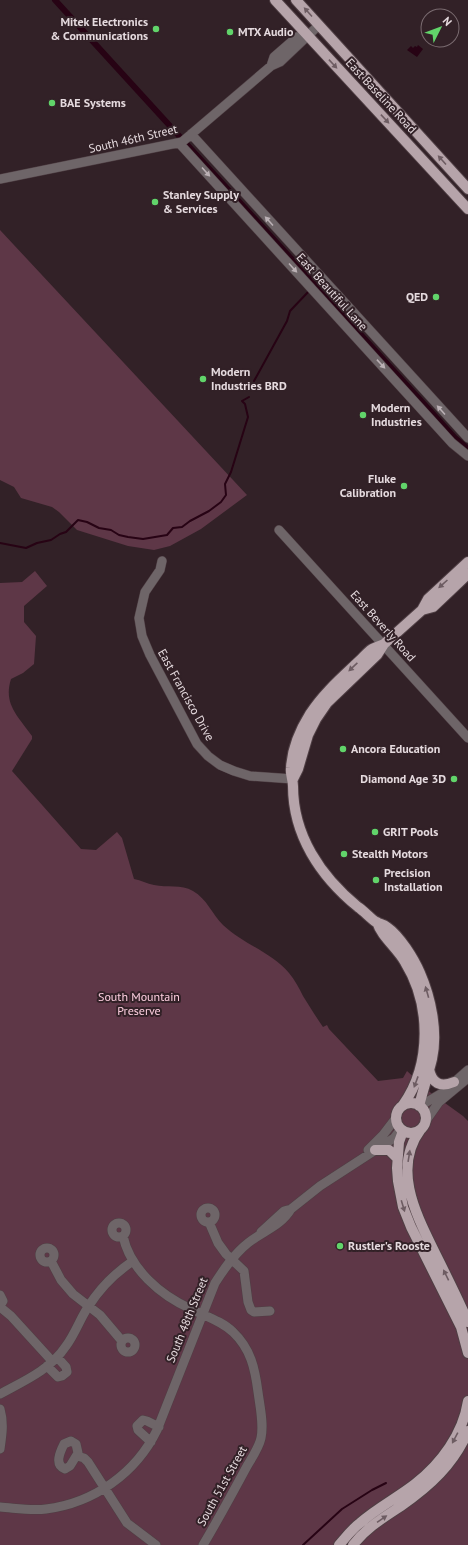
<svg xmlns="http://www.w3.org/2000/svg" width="468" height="1545" font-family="'PT Sans',sans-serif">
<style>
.green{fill:#5e3747}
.water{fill:#270314}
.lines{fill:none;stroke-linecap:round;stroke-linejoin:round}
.stream{stroke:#270314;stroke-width:2}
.canal{stroke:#270314;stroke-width:6}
.minor-casing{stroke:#4f3f44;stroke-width:10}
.major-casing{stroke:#4f3f44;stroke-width:12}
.minor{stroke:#6e6568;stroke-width:9}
.major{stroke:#b6a4aa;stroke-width:10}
.oneway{fill:#6d5c62}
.oneway2{fill:#bbb1b5}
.poi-dot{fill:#61d46a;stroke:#322127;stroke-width:1.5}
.labels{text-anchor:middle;stroke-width:4;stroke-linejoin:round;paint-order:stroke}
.poi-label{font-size:12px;font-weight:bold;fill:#e5dade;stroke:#322127;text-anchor:start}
.street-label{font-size:12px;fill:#e5dade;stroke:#322127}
.park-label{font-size:12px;fill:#fecfe0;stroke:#322127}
</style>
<rect width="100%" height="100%" fill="#322127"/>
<path class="green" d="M 0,230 L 247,495 L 201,529 L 170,546 L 154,550 L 128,546 L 77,530 L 59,512 L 52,507 L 21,498 L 14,487 L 0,480 Z
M 35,571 L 47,586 L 24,606 L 24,622 L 36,636 L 34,664 L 23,673 L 11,679 C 3,704 18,716 32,736 L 32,739 L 12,771 L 81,849 L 96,850 L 117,832 L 122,838 L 134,879 C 141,880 147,884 154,885 C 167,888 181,884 193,891 C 207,899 212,914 223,925 C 243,944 271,952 289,973 C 295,980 299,988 303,996 C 310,1007 316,1017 323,1027 L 327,1025 L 329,1029 L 378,1081 L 403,1078 L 407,1071 L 431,1093 L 463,1116 L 468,1121 L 468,1545 L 0,1545 L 0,583 L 22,582 Z"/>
<path class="water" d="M 418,45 L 423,49 L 417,57 L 407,50 L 411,46 L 413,48 L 415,46 L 417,47 Z"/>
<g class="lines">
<path class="stream" d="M 254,381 L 287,321 L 290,311 L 309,291
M 0,543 L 26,548 L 37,543 L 51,540 L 60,534 L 66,532 L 78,520 L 87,522 L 99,528 L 111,530 L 119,535 L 128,537 L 143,539 L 167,535 L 173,528 L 182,527 L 190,521 L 209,511 L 221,502 L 226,495 L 225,484 L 231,472 L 248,417 L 245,404 L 242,401 L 249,397
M 303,1545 L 342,1509 L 372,1490 L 386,1483"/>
<path class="canal" d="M 55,0 L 455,438 L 468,449"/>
<g class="minor-casing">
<path id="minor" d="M 271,66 L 274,57 L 297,37 L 307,35
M 191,134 L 468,438
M 179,143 L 452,443 L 468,456
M 0,179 L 182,142 L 271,66 L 280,62 L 319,25
M 279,530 L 468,738
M 162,561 L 160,570 L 145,592 L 139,618 L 142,636 L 150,655 L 197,744 L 208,756 L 220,765 L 234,771 L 250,776 L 293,779
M 420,1106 L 442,1093 L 468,1070
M 425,1122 L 439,1102 L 468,1078
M 368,1150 L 383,1135 L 396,1118
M201 1215a7 7 0 1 1 14 0a7 7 0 1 1-14 0Z
M 209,1222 L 218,1243 L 226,1254 L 244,1271 L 248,1302 L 251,1310 L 254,1312 L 270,1311
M112 1230a7 7 0 1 1 14 0a7 7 0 1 1-14 0Z
M 261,1232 L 284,1211 L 291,1209 L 320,1186 L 394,1138 L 401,1129
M 123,1236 C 130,1269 160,1295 191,1309 C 205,1316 222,1321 233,1332 C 251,1349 255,1369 258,1392 C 260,1407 264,1424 261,1438 C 259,1448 251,1459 246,1468 C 232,1494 218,1520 203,1545
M40 1255a7 7 0 1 1 14 0a7 7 0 1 1-14 0Z
M 51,1261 L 61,1280 L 73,1294 L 100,1315 L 122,1341
M 0,1295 L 3,1301 L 0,1306
M 0,1307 L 11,1316 L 52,1361
M121 1345a7 7 0 1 1 14 0a7 7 0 1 1-14 0Z
M 47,1366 L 58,1377 L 62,1376 L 67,1372 L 66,1367 L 57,1357
M 0,1394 C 24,1381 50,1370 66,1346 C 75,1334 80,1319 88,1307 C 100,1288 115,1273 133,1261
M 0,1409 C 4,1423 2,1435 0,1449
M 71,1441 L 76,1444 L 78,1453 L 70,1466 L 65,1469 C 54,1465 60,1452 64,1444 Z
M 151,1442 L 138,1430 L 137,1426 L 143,1420 L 147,1421 L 159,1427
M 77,1456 L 84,1458 L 88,1462 L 127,1523 L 156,1545
M 0,1507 C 15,1508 31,1511 46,1509 C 94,1503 136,1473 157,1430 L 215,1283 C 224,1269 234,1254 248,1243 C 263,1231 281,1226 291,1209"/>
</g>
<g class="major-casing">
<path id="major" d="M 275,0 L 468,209
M 296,0 L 468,189
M 422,610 L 433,607 L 468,574
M 384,644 C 380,646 376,647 372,649 C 367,652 362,659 357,663 C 340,679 323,694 310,714 C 300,730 292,749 291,768 C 290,774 293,780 293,786 C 293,835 320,876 358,907 C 364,911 370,918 376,922 C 380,924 384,924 387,927 C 400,936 414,959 420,973 C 431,998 438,1032 432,1059 C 428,1075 423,1090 419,1106
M 293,779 L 298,769 L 308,735 L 316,719 L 327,703 L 377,655 L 384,644 L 422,610 L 428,599 L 468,562
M 377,922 C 381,936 397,948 405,962 C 431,1004 432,1064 403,1105
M 429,1069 C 432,1083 440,1088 454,1082
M396 1118a15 15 0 1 1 30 0a15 15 0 1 1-30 0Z
M 421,1129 C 391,1169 417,1216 436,1255 C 447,1277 458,1299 468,1322
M 403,1131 L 399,1142 L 397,1168 L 398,1181 L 403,1207 L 411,1227 L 461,1327 L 468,1353
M 375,1150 L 389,1150 L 397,1158
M 339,1545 C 346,1537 352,1529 360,1523 C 377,1508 397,1498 415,1484 C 441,1464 463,1434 468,1401
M 353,1545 C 366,1528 383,1518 401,1506 C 430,1486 454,1464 468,1431"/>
</g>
<use href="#minor" class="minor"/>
<use href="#major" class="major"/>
</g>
<defs><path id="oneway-solid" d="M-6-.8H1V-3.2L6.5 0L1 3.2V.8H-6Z"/></defs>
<g class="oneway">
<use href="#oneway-solid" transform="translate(308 12) rotate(-132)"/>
<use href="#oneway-solid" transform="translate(333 64) rotate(47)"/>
<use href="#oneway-solid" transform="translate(385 119) rotate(47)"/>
<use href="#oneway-solid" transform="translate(442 160) rotate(-132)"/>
<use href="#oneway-solid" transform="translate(443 584) rotate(138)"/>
<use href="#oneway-solid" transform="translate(353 667) rotate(137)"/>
<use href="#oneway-solid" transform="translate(427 992) rotate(-106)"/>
<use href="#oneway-solid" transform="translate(416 1082) rotate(110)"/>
<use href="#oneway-solid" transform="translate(409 1156) rotate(-81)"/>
<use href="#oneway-solid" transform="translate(403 1206) rotate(73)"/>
<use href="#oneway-solid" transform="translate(446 1275) rotate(-116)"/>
<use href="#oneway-solid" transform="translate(455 1438) rotate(118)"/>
<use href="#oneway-solid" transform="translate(382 1519) rotate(-34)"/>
</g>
<g class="oneway2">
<use href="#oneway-solid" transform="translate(206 172) rotate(48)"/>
<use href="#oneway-solid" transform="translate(269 221) rotate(-132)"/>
<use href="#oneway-solid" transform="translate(293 268) rotate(48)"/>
<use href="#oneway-solid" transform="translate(381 364) rotate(47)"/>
<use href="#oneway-solid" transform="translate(441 410) rotate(-132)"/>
</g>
<g class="poi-dot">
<circle cx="156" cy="29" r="4"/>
<circle cx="230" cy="32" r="4"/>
<circle cx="52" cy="103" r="4"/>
<circle cx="155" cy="202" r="4"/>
<circle cx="436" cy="297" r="4"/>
<circle cx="203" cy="379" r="4"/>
<circle cx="363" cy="415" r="4"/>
<circle cx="404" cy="486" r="4"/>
<circle cx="343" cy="749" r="4"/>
<circle cx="454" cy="779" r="4"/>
<circle cx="375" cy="832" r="4"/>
<circle cx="344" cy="854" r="4"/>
<circle cx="376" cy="880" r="4"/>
<circle cx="340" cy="1246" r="4"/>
</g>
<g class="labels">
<g class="poi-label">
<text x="148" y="26" text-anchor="end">Mitek Electronics<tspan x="148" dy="14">&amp; Communications</tspan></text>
<text x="238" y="36">MTX Audio</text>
<text x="60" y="107">BAE Systems</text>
<text x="163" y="199">Stanley Supply<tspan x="163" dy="14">&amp; Services</tspan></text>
<text x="428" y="301" text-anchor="end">QED</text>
<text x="211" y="376">Modern<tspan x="211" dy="14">Industries BRD</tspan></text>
<text x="371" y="412">Modern<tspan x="371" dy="14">Industries</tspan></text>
<text x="396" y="483" text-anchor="end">Fluke<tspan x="396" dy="14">Calibration</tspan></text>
<text x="351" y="753">Ancora Education</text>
<text x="446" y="783" text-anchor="end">Diamond Age 3D</text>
<text x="383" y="836">GRIT Pools</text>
<text x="352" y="858">Stealth Motors</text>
<text x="384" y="877">Precision<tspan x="384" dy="14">Installation</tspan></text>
<text x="348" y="1250">Rustler's Rooste</text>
</g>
<g class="street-label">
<text transform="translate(381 96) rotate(47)" y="4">East Baseline Road</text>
<text transform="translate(133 139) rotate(-13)" y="4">South 46th Street</text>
<text transform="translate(332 292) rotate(48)" y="4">East Beautiful Lane</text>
<text transform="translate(383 626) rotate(48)" y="4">East Beverly Road</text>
<text transform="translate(186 695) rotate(61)" y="4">East Francisco Drive</text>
<text transform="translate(187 1320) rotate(-68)" y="4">South 48th Street</text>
<text transform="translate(222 1486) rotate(-61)" y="4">South 51st Street</text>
</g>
<g class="park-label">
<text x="139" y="1001">South Mountain<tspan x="139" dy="14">Preserve</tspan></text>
</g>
</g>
<g transform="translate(440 28) rotate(48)"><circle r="19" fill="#322127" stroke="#7a6b70"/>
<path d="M0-3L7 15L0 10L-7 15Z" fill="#61d46a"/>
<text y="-6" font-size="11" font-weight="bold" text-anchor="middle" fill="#e5dade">N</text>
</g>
</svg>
